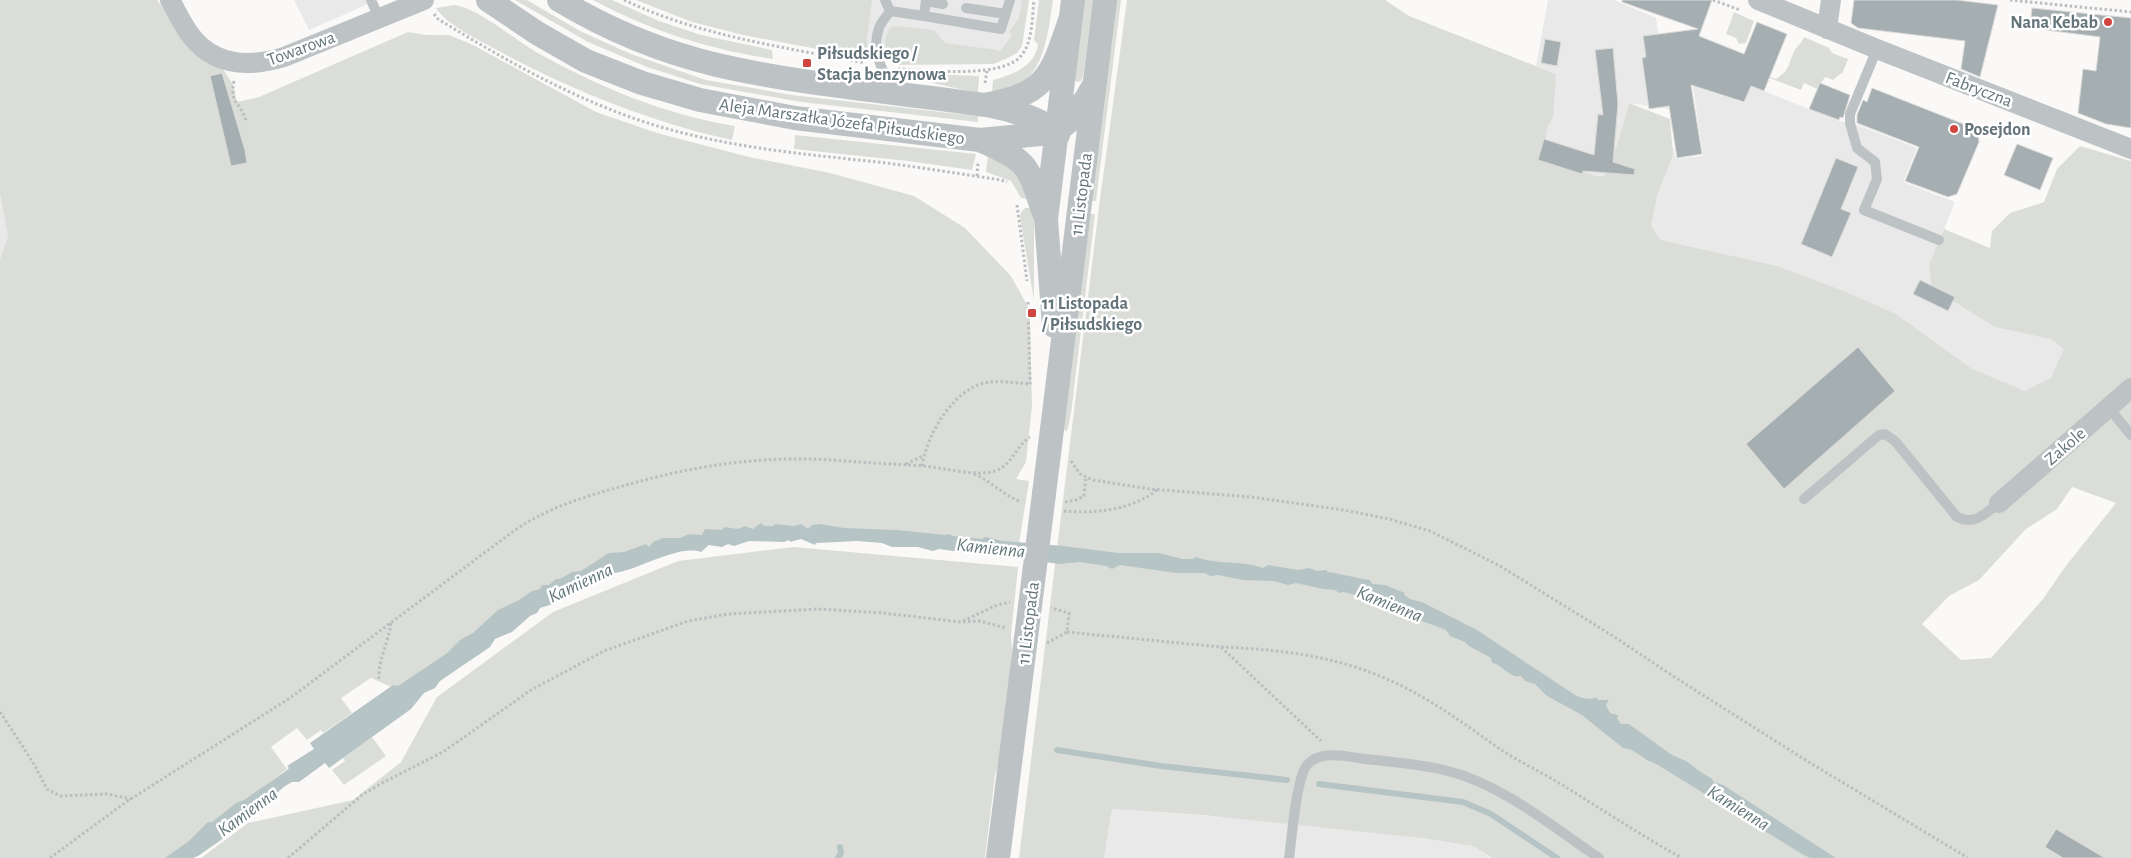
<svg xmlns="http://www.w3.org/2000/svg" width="2131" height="858" font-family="'Alegreya Sans',sans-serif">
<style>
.built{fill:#e8e9e8}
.green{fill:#dbded8;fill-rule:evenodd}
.water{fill:#b6c4c5}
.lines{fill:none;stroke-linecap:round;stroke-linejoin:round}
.stream{stroke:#b6c4c5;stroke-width:6}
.building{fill:#a5afb2;stroke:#dcdbda}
.path{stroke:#babec0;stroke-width:3;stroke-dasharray:2.5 2.5;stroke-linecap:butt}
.service{stroke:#bdc3c5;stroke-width:10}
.minor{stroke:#bdc3c5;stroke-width:20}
.tertiary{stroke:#bdc3c5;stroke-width:24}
.tertiary-bridge{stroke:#bdc3c5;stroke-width:24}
.poi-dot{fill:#d14540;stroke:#fff;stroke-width:2}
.labels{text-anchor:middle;stroke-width:5;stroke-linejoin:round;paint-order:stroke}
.poi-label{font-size:18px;font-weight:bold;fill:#63747a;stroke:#fff;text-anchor:start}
.street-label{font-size:18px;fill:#63747a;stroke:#fff}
.water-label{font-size:19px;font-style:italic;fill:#637879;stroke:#fff}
</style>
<rect width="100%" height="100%" fill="#faf9f8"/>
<path class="built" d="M 294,0 L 377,0 L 309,30 Z
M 843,0 L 1023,0 L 1019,29 L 1000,55 L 892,59 L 839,50 Z
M 1548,0 L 1614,0 L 1656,18 L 1669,109 L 1629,103 L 1607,179 L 1543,159 L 1556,74 L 1536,66 Z
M 1693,86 L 1744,103 L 1751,86 L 1839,121 L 1853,123 L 1917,148 L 1903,182 L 1955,202 L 1930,264 L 2066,343 L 2054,398 L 1962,374 L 1688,258 L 1646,242 L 1663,158 L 1673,147 L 1676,159 L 1703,156 Z
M 0,194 L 8,236 L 0,259 Z
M 1112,809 L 1286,821 L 1421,838 L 1473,846 L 1491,858 L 1104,858 Z"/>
<path class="green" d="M 0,0 L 157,0 C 179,30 214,50 232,83 C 235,88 235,96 237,102 L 259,97 L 408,32 L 427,35 L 449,35 L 473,45 L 596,112 L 657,133 L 749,157 L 830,173 L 914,196 L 965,228 L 1011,276 L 1027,305 L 1030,322 L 1032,406 L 1026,462 L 1016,479 L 1029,481 L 1019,544 L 712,534 L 534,594 L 409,686 L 394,688 L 371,678 L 341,698 L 352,713 L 323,733 L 321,730 L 307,740 L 297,728 L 271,747 L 287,769 L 169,858 L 0,858 L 0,259 L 8,236 L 0,194 Z
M 515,0 L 527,0 L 580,31 L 631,54 L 706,80 L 792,95 L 976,116 L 978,116 L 978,122 L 801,102 L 700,84 L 647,67 L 588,42 Z
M 593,0 L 612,0 L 659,21 L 701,35 L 772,50 L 773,59 C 711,50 648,30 593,0 Z
M 636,0 L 872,0 L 867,37 L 868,56 L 864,58 L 743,35 L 692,22 Z
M 1022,0 L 1029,0 L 1022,46 L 1017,53 L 1006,59 L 993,64 L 892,65 C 885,54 882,40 890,28 L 897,26 L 934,30 L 945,43 L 997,50 L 1000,52 L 1012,35 L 1009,32 L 1019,18 Z
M 1039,0 L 1053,0 C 1048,31 1046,75 1011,89 C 1005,91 998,92 992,93 L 993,80 C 1012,75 1035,67 1038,44 L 1034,40 Z
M 1084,0 L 1093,0 L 1083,77 L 1081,81 L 1077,82 L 1074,80 Z
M 1115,0 L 1121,0 L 1096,201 L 1091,201 Z
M 1127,0 L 1385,0 L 1409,16 L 1556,74 L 1553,117 L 1548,126 L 1543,156 L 1548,161 L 1597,176 L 1604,176 L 1617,145 L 1629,103 L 1670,119 L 1673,155 L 1657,195 L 1651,226 L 1660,240 L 1777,266 L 1841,290 L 1896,314 L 1972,369 L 2025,391 L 2051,378 L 2064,349 L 2051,339 L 1995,327 L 1932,288 L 1929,265 L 1944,229 L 1990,248 L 1992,231 L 2010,213 L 2044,202 L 2057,169 L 2080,146 L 2131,161 L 2131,858 L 1492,858 L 1473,846 L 1421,838 L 1203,815 L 1112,809 L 1104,858 L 1019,858 L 1099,207 ZM 2072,487 L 2116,503 L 2065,567 L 2043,599 L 1991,658 L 1961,660 L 1922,624 L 1949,596 L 1979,580 L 2026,529 L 2057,509 Z
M 454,5 C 478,8 514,39 536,52 C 597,86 665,115 735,126 L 732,140 C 648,121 571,90 495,49 C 477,39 447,25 436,8 Z
M 1734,12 L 1754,21 L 1746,43 L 1739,44 L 1736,38 L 1726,34 Z
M 1804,37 L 1829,48 L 1832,53 L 1848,59 L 1843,72 L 1833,80 L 1825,77 L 1817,89 L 1804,83 L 1801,90 L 1741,67 L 1741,65 L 1776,79 C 1792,68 1787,65 1795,50 C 1798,45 1802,43 1804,37 Z
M 902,73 L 979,76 L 978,93 L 910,78 Z
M 795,135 L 976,154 L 972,170 L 908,161 L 794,149 Z
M 988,155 L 1005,158 L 1032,200 L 1021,198 L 1011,181 L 986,172 Z
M 1025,208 L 1034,208 L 1034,300 L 1020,218 L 1021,212 Z
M 1090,214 L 1095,214 L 1071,414 L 1067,431 L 1063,430 Z
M 794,547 L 1018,567 L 1011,635 L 1012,651 L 1004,744 L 995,776 L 985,858 L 201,858 L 248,823 L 353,800 L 401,762 L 437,697 L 553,612 L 678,561 Z
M 372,737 L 386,756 L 344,785 L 332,770 L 345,761 L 343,758 Z"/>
<path class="water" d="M 761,523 L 764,526 L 773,526 L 775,524 L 794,526 L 801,524 L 808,529 L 812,525 L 820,524 L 844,528 L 897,530 L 946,535 L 948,534 L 953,536 L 982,539 L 985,537 L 1003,541 L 1063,546 L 1118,553 L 1159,553 L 1182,559 L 1192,559 L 1196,557 C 1217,565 1241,560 1263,568 L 1268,565 L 1298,570 L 1309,568 L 1317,571 L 1327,570 L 1327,572 C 1343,574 1355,578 1370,580 L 1372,584 L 1385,585 L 1405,593 L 1404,595 L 1410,599 L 1422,602 L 1477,630 L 1575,695 C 1582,698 1590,701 1596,697 L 1598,700 L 1609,700 L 1606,705 L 1610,713 L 1618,715 L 1617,718 L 1621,724 L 1629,724 L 1672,755 L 1686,761 L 1702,773 L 1711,778 L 1714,782 L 1723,785 L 1836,858 L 1810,858 L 1802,854 L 1658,765 L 1647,760 L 1632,750 L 1623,748 L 1582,715 L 1547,696 L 1535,684 L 1525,681 L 1521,676 C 1509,679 1504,665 1492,663 L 1491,658 L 1469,646 L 1465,642 L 1450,636 L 1446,630 L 1414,618 L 1409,613 L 1396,611 L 1392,606 L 1366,599 L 1365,597 L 1343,592 L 1339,593 L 1335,590 L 1323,589 L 1296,583 L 1288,585 L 1274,581 L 1243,580 L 1218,575 L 1210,576 L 1205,573 L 1176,573 L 1120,565 L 1112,569 L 1106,566 L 1080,562 L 1059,564 L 994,554 L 967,553 L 939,549 L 933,551 L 918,547 L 892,547 L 882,543 L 857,541 L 816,543 L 815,545 L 801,539 L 790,542 L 789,540 L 784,542 L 749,541 L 734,546 L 728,544 L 722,547 L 709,545 L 701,552 C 680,544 637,570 615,573 L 608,578 L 593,582 L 553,604 L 540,608 L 537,613 L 530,616 L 512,632 L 495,639 L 490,647 L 440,681 L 435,688 L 424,693 L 411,709 L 329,768 L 325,763 L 299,782 L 292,782 L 285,786 L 257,810 L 248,820 L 239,824 L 221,840 L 198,856 L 193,858 L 165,858 L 189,841 L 208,822 L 212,822 L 236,803 L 244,800 L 286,771 L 289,768 L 287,766 L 314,749 L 310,743 L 393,685 L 398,686 L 446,654 L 460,640 L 473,633 L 498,610 L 519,600 L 532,591 L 540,589 L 542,585 L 549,585 L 556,579 L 560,579 L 572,572 L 581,571 L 609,553 L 624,552 L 646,544 L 649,547 L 653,542 L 663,538 L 680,538 L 689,534 L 702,535 L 705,529 L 722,530 L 724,527 L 738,529 L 745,526 L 753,529 Z"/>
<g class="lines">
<path class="stream" d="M 1057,750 L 1161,766 L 1287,780
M 1319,784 L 1463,802 L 1491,814 L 1557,858
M 838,858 L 841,853 L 840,847"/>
</g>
<path class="building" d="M 1622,0 L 1712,0 L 1699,36 L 1744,54 L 1757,22 L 1787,34 L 1764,91 L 1751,86 L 1744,102 L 1691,85 L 1702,154 L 1677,158 L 1669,106 L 1649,109 L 1642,58 L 1646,57 L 1643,36 L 1698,29 L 1622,2 Z
M 1854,0 L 1957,0 L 1998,5 L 1980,77 L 1961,69 L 1965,41 L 1858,28 L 1851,23 Z
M 2032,8 L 2131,18 L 2131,128 L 2106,124 L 2078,113 L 2083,69 L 2096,71 L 2100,37 L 2030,28 Z
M 1545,39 L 1561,42 L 1557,66 L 1541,63 Z
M 1613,48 L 1618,104 L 1613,162 L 1635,169 L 1634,175 L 1583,171 L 1582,174 L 1538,160 L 1544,139 L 1594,155 L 1598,114 L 1603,115 L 1595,50 Z
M 222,73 L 245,150 L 247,163 L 231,166 L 210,76 Z
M 1820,83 L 1850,95 L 1843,118 L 1840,117 L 1839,120 L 1809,109 Z
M 1872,88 L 1976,129 L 1978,132 L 1979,142 L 1957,194 L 1948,197 L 1905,181 L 1919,147 L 1857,123 L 1857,115 L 1863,100 L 1867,102 Z
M 2017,144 L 2053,158 L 2040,190 L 2004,175 Z
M 1836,158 L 1858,167 L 1841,209 L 1851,213 L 1832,257 L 1801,244 Z
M 1920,280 L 1955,297 L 1948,311 L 1913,294 Z
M 1858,347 L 1895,391 L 1784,489 L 1746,444 Z
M 2056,829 L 2105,858 L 2063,858 L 2045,847 Z"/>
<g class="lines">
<path class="path" d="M 624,0 C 700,36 783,47 865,63
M 1713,0 L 1740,10
M 2010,0 L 2131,12
M 434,14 L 438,19 C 505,60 575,100 651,124 C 725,147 801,154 878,162 C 919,167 960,174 1001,180 L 1007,182
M 898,69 C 928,70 1001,79 1021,56 C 1033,42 1032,17 1034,0
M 234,81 C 229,104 241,102 246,121
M 985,83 L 987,71
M 977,176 L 978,162
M 1017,205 L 1027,281
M 1028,302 L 1030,384
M 1071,461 L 1080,474 L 1093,480 L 1150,489 L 1251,497 L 1344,510 L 1389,519 L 1430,531 L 1500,566 L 1613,636 L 1676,678 L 1807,761 L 1968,858
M 906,464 L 923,456
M 922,466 C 927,435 952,391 984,383 C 999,380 1015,383 1031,384
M 974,474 C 991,481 1003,495 1021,502
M 1065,502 L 1076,500 L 1084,496 L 1086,477
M 1064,511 C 1095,514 1133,510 1158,489
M 963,621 L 997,605 L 1010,602
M 1067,632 L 1221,647 L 1321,741
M 1047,643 L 1067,632 L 1069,613 L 1051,608
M 1221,647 C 1274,649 1328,655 1377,675 C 1419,691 1458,719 1494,745 C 1515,760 1538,770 1559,783 C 1600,808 1640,835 1682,858
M 379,679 C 378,659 389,642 391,622
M 0,712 L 34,764 L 47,789 L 60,796 L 107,794 L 131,799
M 50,858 L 126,802 L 290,698 L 515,530 C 546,509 580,498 616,488 C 676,470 740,458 803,459 C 833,459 863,463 894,464 C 904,465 914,465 924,466 C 944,468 976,477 995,471 C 1012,465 1016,446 1030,437
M 288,858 L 362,795 L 382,783 L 443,752 L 531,690 L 604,651 L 688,621 L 728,614 L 818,609 L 883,613 L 960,622 L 980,621 L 1006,628"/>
<path class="service" d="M 371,0 L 379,18
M 885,0 L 890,11 L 924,16
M 926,0 L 924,16 L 1001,29 L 1010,0
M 926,1 L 943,4
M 966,8 L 1006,14
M 890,11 C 887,16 881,22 879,28 C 871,50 882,74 896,91
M 1877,49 L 1850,114 L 1850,123 L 1857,148 L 1875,162 L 1877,179 L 1864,210 L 1939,240
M 2109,408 L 2131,435
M 1804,499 L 1879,435 L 1885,434 L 1895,441 L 1957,517 C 1974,526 1986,513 1999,503
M 1289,858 C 1292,838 1296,779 1307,765 C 1321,749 1348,757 1365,759 C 1393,762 1422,764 1448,771 C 1503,785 1553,827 1599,858"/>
<path class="minor" d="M 170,0 C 177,12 183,26 192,37 C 216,67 251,67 284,57 L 424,0
M 1758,0 L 1877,49 L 2131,149
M 1827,29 L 1831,0
M 1999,503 L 2131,388"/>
<path class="tertiary" d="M 488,0 L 537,33 L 586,61 L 642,83 L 700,100 L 795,118 L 980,140 L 1040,134 L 1056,132 L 1068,122 L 1086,99 L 1094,85
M 559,0 C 607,29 663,52 717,65 C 804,85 895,92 984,105 C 1047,94 1051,76 1070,20
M 991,106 C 1008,109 1047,120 1058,135
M 982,141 C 1030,162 1027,165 1044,213
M 1054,326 L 1046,219 L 1073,0
M 1044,494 L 1105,0
M 998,858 L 1026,638"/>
<path class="tertiary-bridge" d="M 1026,638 L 1044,494"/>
</g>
<g class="poi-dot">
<circle cx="2108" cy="22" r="5"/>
<rect x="802" y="58" width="10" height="10" rx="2.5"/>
<circle cx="1954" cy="129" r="5"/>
<rect x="1027" y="308" width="10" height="10" rx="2.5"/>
</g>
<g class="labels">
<g class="poi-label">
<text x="2098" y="28" text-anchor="end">Nana Kebab</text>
<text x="817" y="59">Piłsudskiego /<tspan x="817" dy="21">Stacja benzynowa</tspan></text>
<text x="1964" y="135">Posejdon</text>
<text x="1042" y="309">11 Listopada<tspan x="1042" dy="21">/ Piłsudskiego</tspan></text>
</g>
<g class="street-label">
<text transform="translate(301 48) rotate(-20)" y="6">Towarowa</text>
<text transform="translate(1979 89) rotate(21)" y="6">Fabryczna</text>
<text transform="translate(842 121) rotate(8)" y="6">Aleja Marszałka Józefa Piłsudskiego</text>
<text transform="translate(1081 194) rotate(-83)" y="6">11 Listopada</text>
<text transform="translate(2065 446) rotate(-41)" y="6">Zakole</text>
<text transform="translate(1028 623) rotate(-83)" y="6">11 Listopada</text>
</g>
<g class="water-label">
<text transform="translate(991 547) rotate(6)" y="7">Kamienna</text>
<text transform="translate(580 582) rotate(-25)" y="7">Kamienna</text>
<text transform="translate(1390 603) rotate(22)" y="7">Kamienna</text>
<text transform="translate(1739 807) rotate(32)" y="7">Kamienna</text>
<text transform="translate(247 811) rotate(-36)" y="7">Kamienna</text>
</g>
</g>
</svg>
